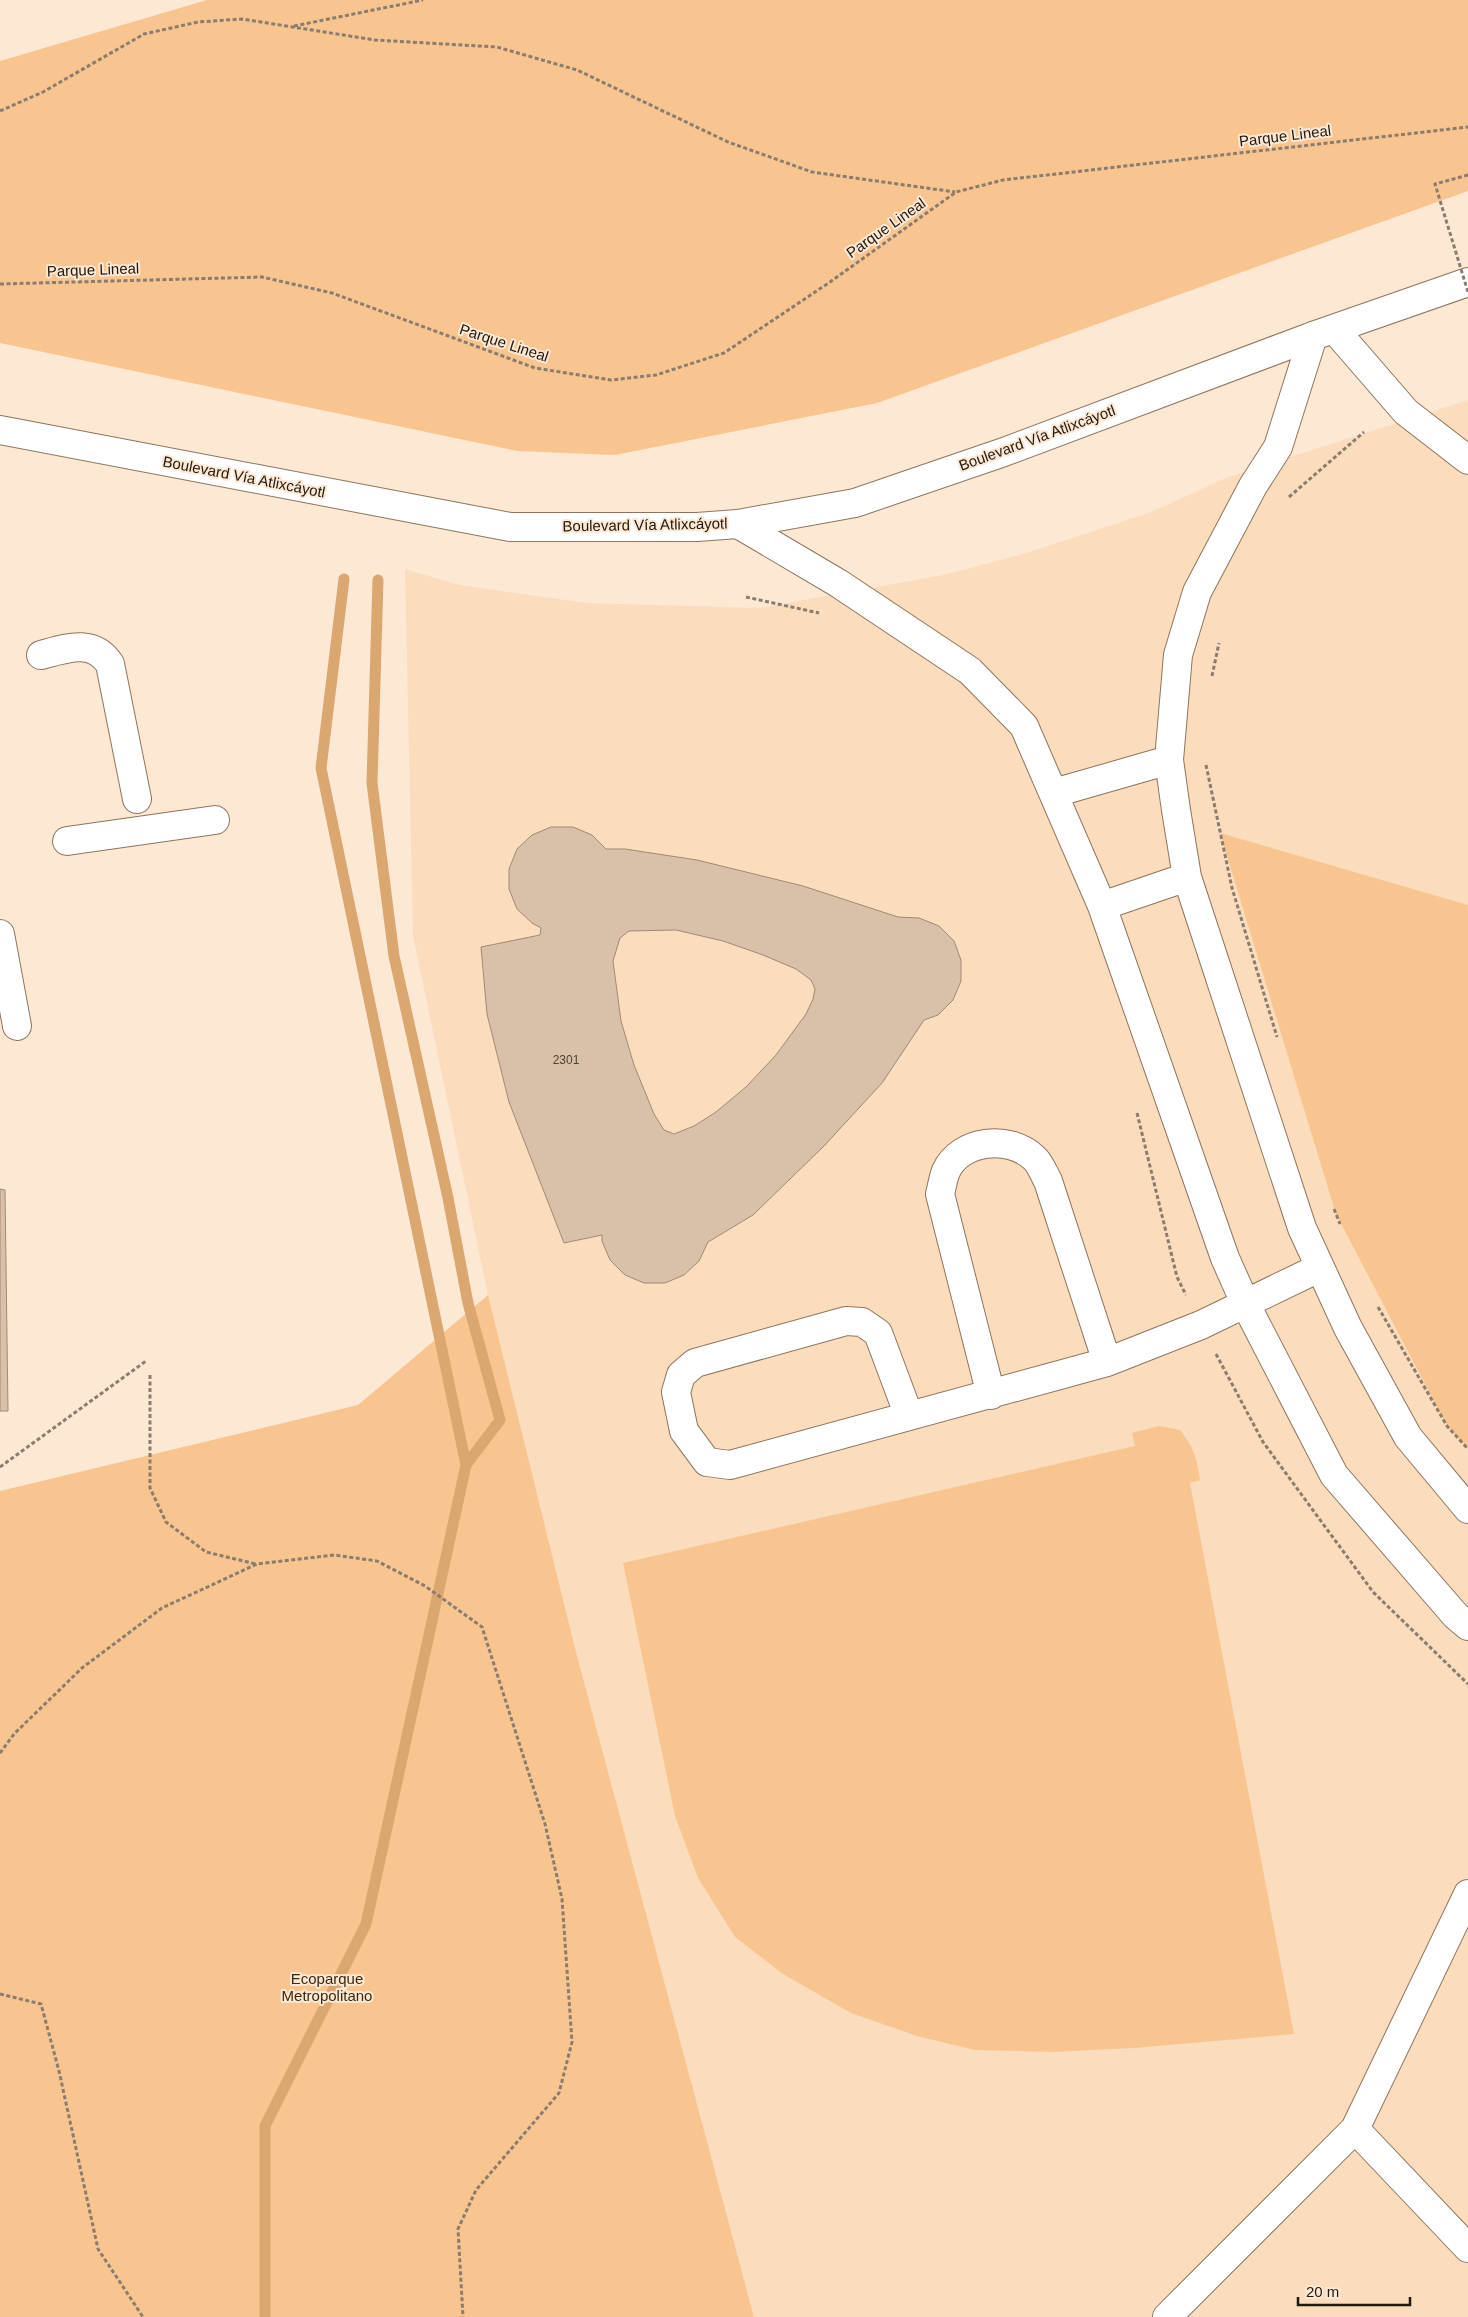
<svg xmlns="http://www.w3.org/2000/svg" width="1468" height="2317" font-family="Helvetica,sans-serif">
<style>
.built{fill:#fbdcbd}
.green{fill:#f8c591}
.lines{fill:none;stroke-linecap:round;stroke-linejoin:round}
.stream{stroke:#dba770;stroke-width:11}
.building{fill:#d9c0a8;stroke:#a18a73;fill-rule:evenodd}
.minor-casing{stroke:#8c755e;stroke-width:30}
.major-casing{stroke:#8c755e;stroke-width:30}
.path{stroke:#8b7c6e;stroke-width:3;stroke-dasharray:4 2.5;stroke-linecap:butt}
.minor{stroke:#fff;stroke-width:28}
.major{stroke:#fff;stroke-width:28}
.path-bridge{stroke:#8b7c6e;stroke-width:3;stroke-dasharray:4 2.5;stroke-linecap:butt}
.labels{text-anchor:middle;stroke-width:4;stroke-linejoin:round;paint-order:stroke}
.number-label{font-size:12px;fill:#4f4335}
.street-label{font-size:15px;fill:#21190f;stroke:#fde8d4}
.park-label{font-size:15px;fill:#3d280f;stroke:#fde8d4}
</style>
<rect width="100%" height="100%" fill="#fde8d4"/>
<path class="built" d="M 1468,400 L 1468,2317 L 754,2317 L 576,1652 L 488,1295 L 413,936 L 405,569 L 459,585 L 587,603 L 759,608 L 943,575 L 1023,554 L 1149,513 L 1228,477 Z"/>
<path class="green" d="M 207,0 L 1468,0 L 1468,191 L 877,403 L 615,455 L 517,451 L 0,343 L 0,61 Z
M 1220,833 L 1468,905 L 1468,1449 L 1447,1426 L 1336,1214 Z
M 488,1295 L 576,1652 L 754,2317 L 0,2317 L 0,1491 L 358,1405 Z
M 1159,1426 L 1180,1430 C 1194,1448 1197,1458 1200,1480 L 1190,1483 L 1294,2034 L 1134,2048 L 1052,2052 L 975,2050 L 917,2036 L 851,2013 L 783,1974 L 735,1937 L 698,1878 L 675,1816 L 623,1563 L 1135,1446 L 1132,1433 Z"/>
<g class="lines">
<path class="stream" d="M 378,580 L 372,783 L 394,956 L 448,1198 L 468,1303 L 500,1420 L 466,1465
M 265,2317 L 265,2126 L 366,1924 L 466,1465 L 321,768 L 344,579"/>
</g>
<path class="building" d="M 551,827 L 573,827 L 592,835 L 606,849 L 625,849 L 697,860 L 803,886 L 898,917 L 919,918 L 939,926 L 954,941 L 961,960 L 961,981 L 953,1000 L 938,1015 L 924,1020 L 882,1083 L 824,1146 L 753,1215 L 708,1242 L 699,1261 L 684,1275 L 665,1283 L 644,1283 L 625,1275 L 610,1260 L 602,1241 L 602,1235 L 564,1243 L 509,1102 L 487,1014 L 481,947 L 540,935 L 541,928 L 532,923 L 517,909 L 509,889 L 509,869 L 517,849 L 532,835 ZM 676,930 L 723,941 L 763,955 L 796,969 L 811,980 L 815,989 L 813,999 L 806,1014 L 776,1055 L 746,1087 L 716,1112 L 694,1126 L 674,1134 L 664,1130 L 654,1114 L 634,1065 L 621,1021 L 613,961 L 620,938 L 629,931 Z
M 0,1189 L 5,1190 L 8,1411 L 0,1411 Z"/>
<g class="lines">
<g class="minor-casing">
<path id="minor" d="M 1335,330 L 1406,412 L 1468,460
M 1313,336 L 1278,447 L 1253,486 L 1197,592 L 1178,655 L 1169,760 L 1176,810 L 1187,877 L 1302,1228 L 1348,1328 L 1408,1437 L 1468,1509
M 738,524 L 838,583 L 970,671 L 1024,726 L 1102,906 L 1225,1258 L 1245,1303 L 1334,1475 L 1456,1616 L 1468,1626
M 41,655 C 67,648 93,638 110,664 L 137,799
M 1054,793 L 1169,760
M 67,841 L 215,820
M 1102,906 L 1187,877
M 0,934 L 17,1026
M 991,1395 L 940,1194 C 942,1187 943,1178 946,1171 C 960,1140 1009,1134 1034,1158 C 1040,1163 1044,1174 1048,1181 L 1107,1362
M 909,1416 L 878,1333 L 862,1322 L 846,1321 L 695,1363 L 681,1375 L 676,1392 L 684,1431 L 707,1462 L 730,1465 L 1107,1362 L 1201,1325 L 1319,1268
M 1355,2129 L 1468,2248
M 1167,2317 L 1355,2129 L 1468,1894"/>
</g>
<g class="major-casing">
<path id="major" d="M 0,430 L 510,527 L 697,527 L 738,524 L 855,503 L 1004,452 L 1313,336 L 1468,282"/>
</g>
<path class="path" d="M 294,26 L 423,0
M 0,111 L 43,92 L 144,34 L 198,22 L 242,19 L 375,40 L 497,47 L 577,70 L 728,142 L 812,172 L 955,192
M 0,284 L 262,277 L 332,293 L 535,368 L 611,380 L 656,375 L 724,353 L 830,282 L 956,192 L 1003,180 L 1468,127
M 1289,497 L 1364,432
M 746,597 L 819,613
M 1212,676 L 1219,643
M 1206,765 L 1232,888 L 1277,1037
M 1137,1113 L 1177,1277 L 1186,1295
M 1334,1209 L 1340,1224
M 1378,1307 L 1447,1426 L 1468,1449
M 1216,1354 L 1263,1442 L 1373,1592 L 1468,1684
M 150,1375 L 150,1488 L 166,1522 L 206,1552 L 256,1564
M 0,1467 L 146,1361
M 0,1753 L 14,1734 L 82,1668 L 162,1608 L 257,1564 L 334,1555 L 377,1561 L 425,1586 L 482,1627 L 545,1824 L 562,1899 L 572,2042 L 559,2093 L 476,2190 L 458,2229 L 463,2317
M 0,1994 L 41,2004 L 59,2071 L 98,2249 L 143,2317"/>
<use href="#minor" class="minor"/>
<use href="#major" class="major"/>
<path class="path-bridge" d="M 1468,175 L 1435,184 L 1468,292"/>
</g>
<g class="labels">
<g class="number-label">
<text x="566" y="1064">2301</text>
</g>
<g class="street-label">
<text transform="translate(1285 136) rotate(-7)" y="5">Parque Lineal</text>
<text transform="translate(886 228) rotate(-35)" y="5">Parque Lineal</text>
<text transform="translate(93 270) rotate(-2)" y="5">Parque Lineal</text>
<text transform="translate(504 343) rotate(18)" y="5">Parque Lineal</text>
<text transform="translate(1037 438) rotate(-20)" y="5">Boulevard Vía Atlixcáyotl</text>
<text transform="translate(244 477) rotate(11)" y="5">Boulevard Vía Atlixcáyotl</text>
<text transform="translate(645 525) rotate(-1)" y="5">Boulevard Vía Atlixcáyotl</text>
</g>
<g class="park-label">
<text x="327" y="1984">Ecoparque<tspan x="327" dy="17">Metropolitano</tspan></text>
</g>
</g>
<path d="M1298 2297v8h112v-8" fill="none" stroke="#21190f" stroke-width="2.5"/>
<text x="1306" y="2297" font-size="15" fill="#21190f" stroke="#fde8d4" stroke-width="4" paint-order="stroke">20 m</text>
</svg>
